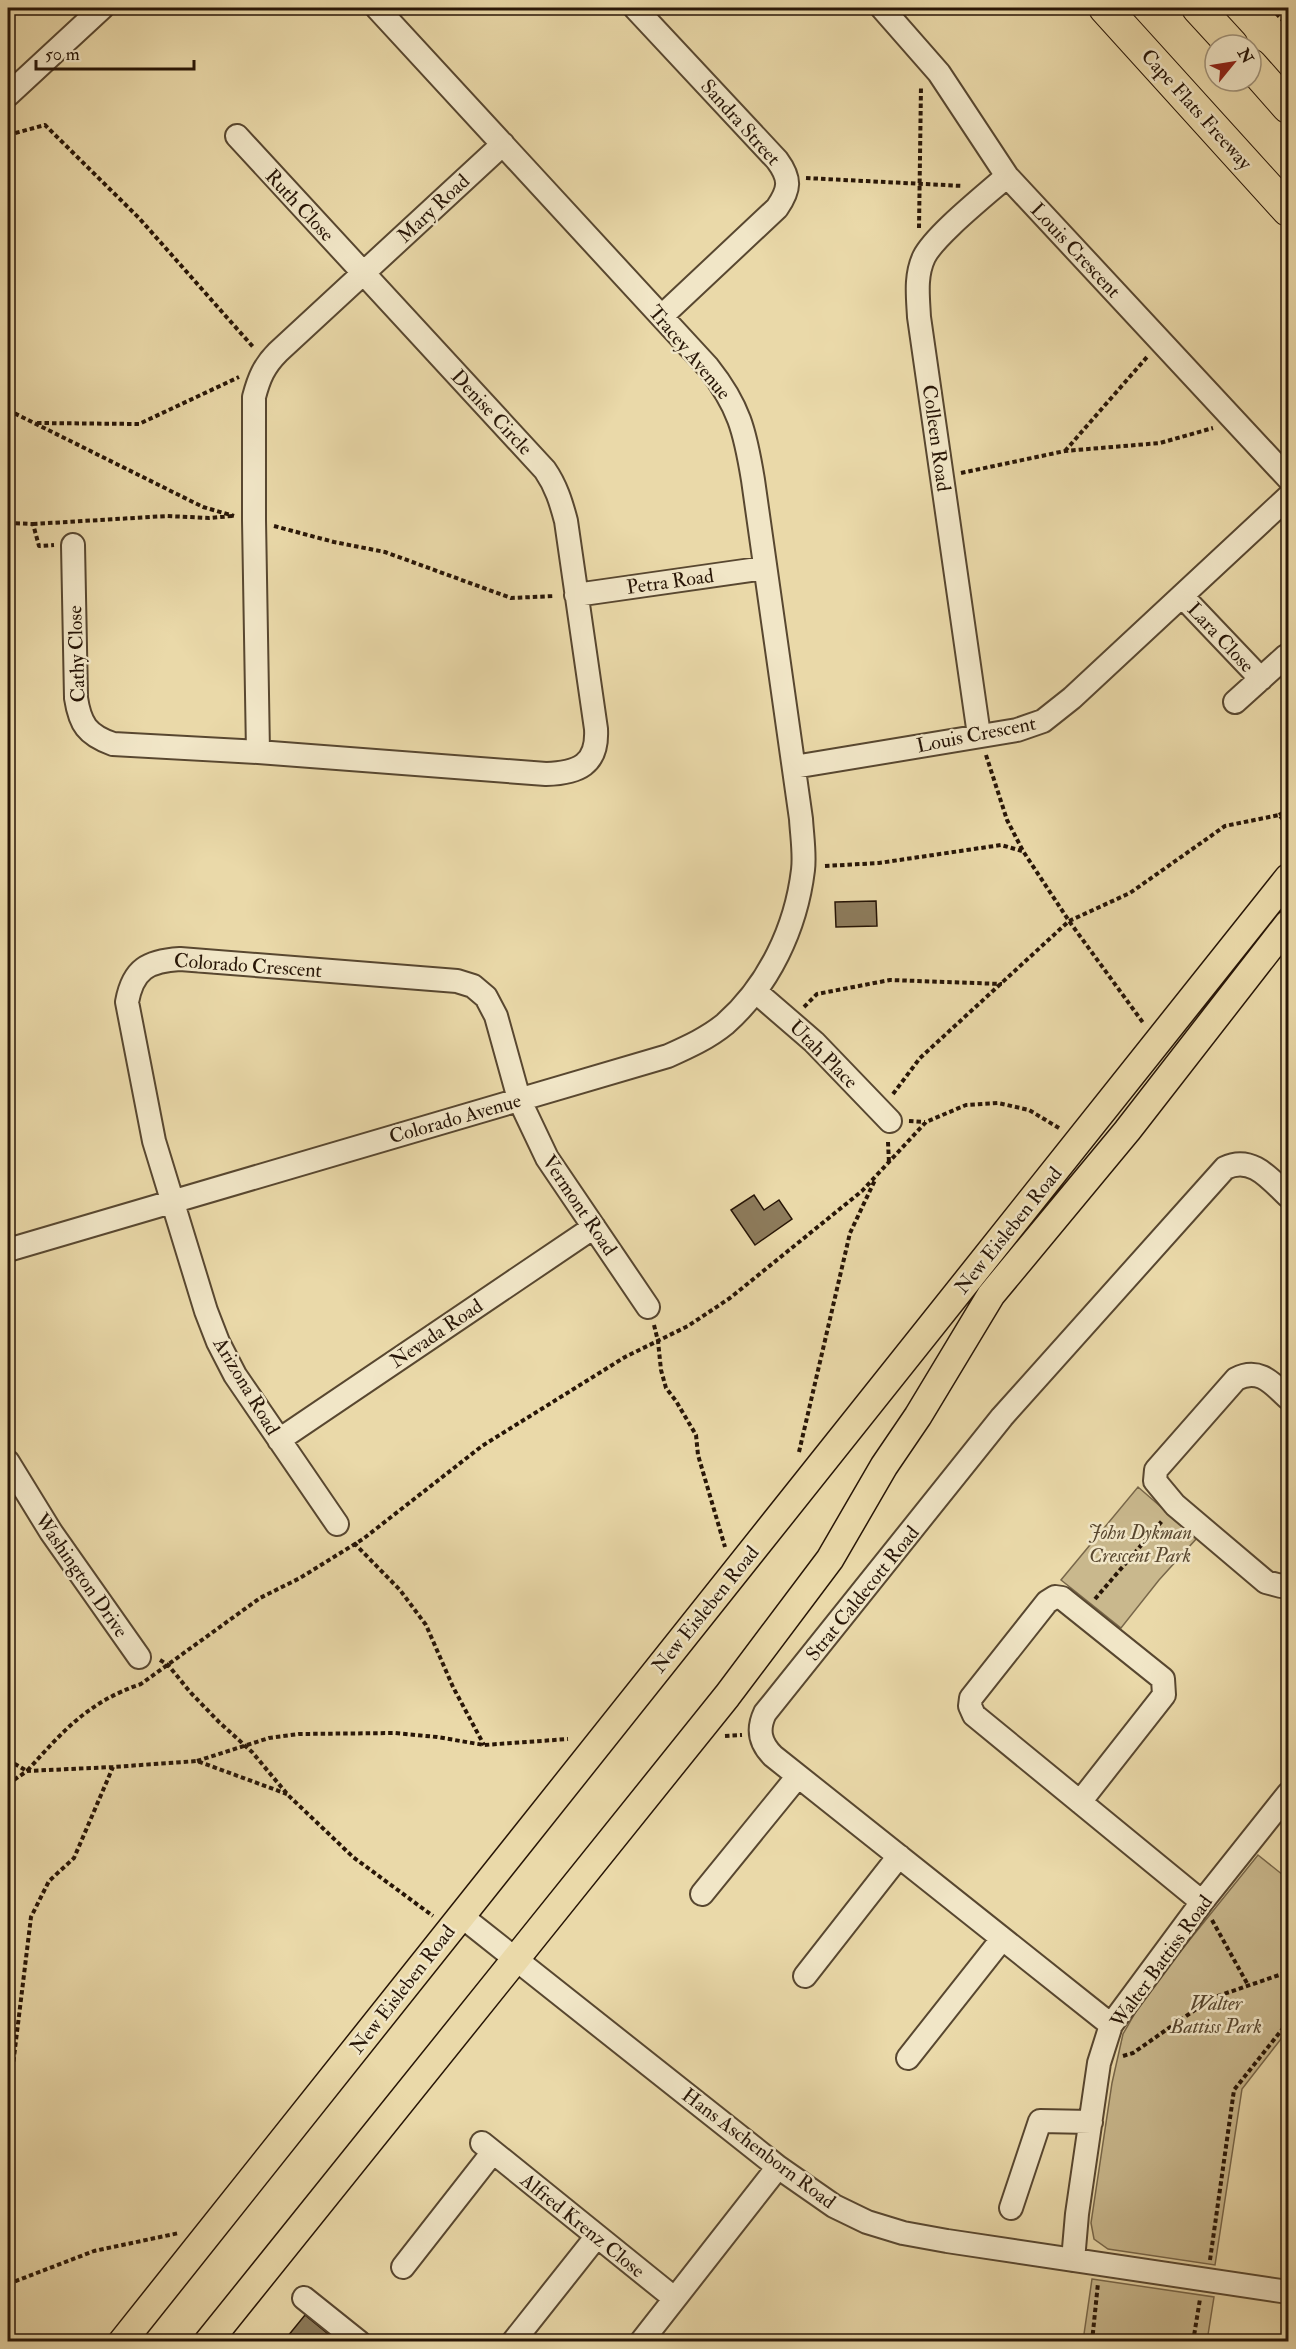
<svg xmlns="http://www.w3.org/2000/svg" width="1296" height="2349" font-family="'IM FELL Double Pica',serif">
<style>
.green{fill:#c9b88d;stroke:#78674a;stroke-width:1.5}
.building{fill:#8d7b5b;stroke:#281607;stroke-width:1.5}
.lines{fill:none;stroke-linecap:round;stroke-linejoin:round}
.minor-casing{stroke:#584730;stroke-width:26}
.major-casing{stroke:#281607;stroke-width:30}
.highway-casing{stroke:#281607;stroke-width:34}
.path{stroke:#281607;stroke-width:4;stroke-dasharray:4.5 3;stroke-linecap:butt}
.minor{stroke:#f1e6c7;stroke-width:22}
.major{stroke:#ead9a9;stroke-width:27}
.highway{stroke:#ead9a9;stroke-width:32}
.labels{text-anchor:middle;stroke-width:5;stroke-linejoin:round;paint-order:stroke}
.street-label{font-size:20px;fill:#281607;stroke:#f1e6c7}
.park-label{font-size:20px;font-style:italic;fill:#58472f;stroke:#f1e6c7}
</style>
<rect width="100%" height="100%" fill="#ead9a9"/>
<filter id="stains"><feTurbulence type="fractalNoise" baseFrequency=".00333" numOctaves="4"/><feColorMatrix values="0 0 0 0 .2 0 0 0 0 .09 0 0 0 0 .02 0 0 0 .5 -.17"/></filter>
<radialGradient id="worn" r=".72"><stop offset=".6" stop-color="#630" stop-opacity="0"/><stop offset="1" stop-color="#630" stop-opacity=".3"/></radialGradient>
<path class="green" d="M 1138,1487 L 1197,1538 L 1159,1580 L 1121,1628 L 1061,1580 Z
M 1258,1855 L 1288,1879 L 1288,2030 L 1242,2089 L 1215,2265 L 1108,2249 L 1094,2239 L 1091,2223 L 1112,2083 L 1123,2034 L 1146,1994 Z
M 1092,2279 L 1214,2297 L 1207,2341 L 1083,2341 Z"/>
<path class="building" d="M 876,901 L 877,926 L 836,927 L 835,902 Z
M 754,1195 L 764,1210 L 779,1200 L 792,1219 L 755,1245 L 731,1210 Z
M 305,2315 L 338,2342 L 283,2342 Z"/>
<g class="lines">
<g class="minor-casing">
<path id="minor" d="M 635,8 L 777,160 C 791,179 790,189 777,208 L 662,316
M 882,8 L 939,73 L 1007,176 L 1288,478
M 8,95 L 102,8
M 73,545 L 76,698 C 80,724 87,735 113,744 L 258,752 L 546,774 C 578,773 598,765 596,729 L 566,521 C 561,502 556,486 545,470 L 237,136
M 576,595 L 765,568
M 1182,596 L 1261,679
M 1235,702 L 1286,656
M 979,735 L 919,317 C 918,297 915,276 924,257 C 935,235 987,194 1007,176
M 258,752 L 254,520 L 254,397 C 259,378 264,366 278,352 L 503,144
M 794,767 L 1017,730 L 1043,721 L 1072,698 L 1288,497
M 755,991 L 814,1042 L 890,1121
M 8,1250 L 668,1056 C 688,1047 708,1038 725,1024 C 769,985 796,928 803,870 C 805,854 802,836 801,819 L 753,480 C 745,431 739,406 708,367 L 377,8
M 1288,1398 C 1272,1383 1259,1367 1236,1379 L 1156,1470 L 1155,1481 L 1175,1505 L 1266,1582 L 1281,1586 L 1288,1584
M 279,1440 L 594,1227
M 8,1462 L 51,1532 L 139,1657
M 337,1524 L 235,1375 L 218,1342 L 206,1311 L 154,1141 L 127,1002 C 133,969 148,961 180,959 L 457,981 L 473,986 L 486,997 L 496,1016 L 519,1099 L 547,1158 L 648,1307
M 1080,1802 L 1164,1695 L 1163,1679 L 1062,1598 L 1055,1597 L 1047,1602 L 971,1698 L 970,1706 L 974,1715 L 1202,1902
M 702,1894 L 798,1776
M 460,1915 L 778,2167 L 834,2206 L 867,2222 L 903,2233 L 947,2241 L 1288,2292
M 805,1976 L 899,1856
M 1111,2025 L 773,1756 C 760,1743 757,1730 765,1713 L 1002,1417 L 1225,1168 C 1252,1155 1270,1179 1288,1196
M 908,2058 L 1002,1939
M 482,2143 L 674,2298
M 1011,2208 L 1040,2121 L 1091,2122
M 1073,2260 L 1077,2214 L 1099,2063 L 1111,2025 L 1202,1902 L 1288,1794
M 403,2267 L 493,2152
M 304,2298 L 359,2342
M 513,2342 L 597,2236
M 641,2342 L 778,2167"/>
</g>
<g class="major-casing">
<path id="major" d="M 122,2342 L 1288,878
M 208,2342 L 727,1696 L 830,1559 L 884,1466 L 918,1416 L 991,1295 L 1127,1131 L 1288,924"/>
</g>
<g class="highway-casing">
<path id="highway" d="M 1105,8 L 1288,210
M 1198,8 L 1232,45
M 1251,65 L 1288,107"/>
</g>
<path class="path" d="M 1271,8 L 1288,26
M 8,135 L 45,125 L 139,218 L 254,348
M 806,178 L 963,186
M 919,228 L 921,86
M 8,410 L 203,507 L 234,516
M 37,423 L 139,424 L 239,377
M 1065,451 L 1147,357
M 961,473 L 1065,451 L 1160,443 L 1213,428
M 8,523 L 33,524 L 39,546 L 54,545
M 33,524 L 167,516 L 209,518 L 232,516
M 274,526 L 334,542 L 385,552 L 511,598 L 555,596
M 986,755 L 1007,820 L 1023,851 L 1069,921 L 1144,1024
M 1279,815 L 1288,810
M 825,866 L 879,863 L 1001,845 L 1022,851
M 804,1007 L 817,994 L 890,980 L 1002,984
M 893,1094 L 920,1058 L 1069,921 L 1130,893 L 1225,826 L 1279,815 L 1288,825
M 909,1121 L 925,1122
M 888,1142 L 889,1163
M 654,1325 L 658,1341 L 661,1370 L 666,1388 L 676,1401 L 696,1435 L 698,1455 L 725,1547
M 799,1452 L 850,1233 L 875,1180
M 354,1543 L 400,1590 L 426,1625 L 453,1687 L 484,1745
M 1095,1599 L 1162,1521
M 160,1660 L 168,1665 L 191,1693 L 219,1722 L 252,1752 L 288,1795 L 353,1857 L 433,1916
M 725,1736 L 742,1735
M 8,1760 L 27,1771 C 63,1731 88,1702 141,1684 L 260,1598 L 300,1578 L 363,1539 L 482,1446 L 625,1357 L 688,1326 L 730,1298 L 862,1191 L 926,1122 L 966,1105 L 998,1103 L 1029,1110 L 1059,1128
M 197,1761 L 269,1738 L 299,1734 L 395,1733 L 437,1737 L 484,1745 L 568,1739
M 8,1784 L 27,1771 L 113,1767 L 197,1761 L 287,1794
M 1212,1920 L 1248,1985
M 8,2024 L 12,2059
M 1123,2056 L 1133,2053 L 1212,1998 L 1288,1972
M 8,2234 L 13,2065 L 31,1917 L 49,1881 L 74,1858 L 113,1767
M 1210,2260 L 1234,2090 L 1288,2022
M 8,2284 L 94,2251 L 179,2233
M 1092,2342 L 1098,2283
M 1193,2342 L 1200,2299"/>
<use href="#minor" class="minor"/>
<use href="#major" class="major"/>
<use href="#highway" class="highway"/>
</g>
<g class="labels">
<g class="street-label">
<text transform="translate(1197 109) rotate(48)" y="7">Cape Flats Freeway</text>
<text transform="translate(741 122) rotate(48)" y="7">Sandra Street</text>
<text transform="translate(300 205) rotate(47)" y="7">Ruth Close</text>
<text transform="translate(433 208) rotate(-43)" y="7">Mary Road</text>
<text transform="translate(1076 250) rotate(47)" y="7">Louis Crescent</text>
<text transform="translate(690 352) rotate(50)" y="7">Tracey Avenue</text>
<text transform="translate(492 412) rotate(47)" y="7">Denise Circle</text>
<text transform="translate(937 438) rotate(82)" y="7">Colleen Road</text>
<text transform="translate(670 581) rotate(-8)" y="7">Petra Road</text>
<text transform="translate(1221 637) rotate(47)" y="7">Lara Close</text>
<text transform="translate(76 654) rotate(-92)" y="7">Cathy Close</text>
<text transform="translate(976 734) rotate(-11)" y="7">Louis Crescent</text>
<text transform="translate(248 965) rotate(4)" y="7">Colorado Crescent</text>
<text transform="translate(824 1054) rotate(45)" y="7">Utah Place</text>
<text transform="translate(455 1118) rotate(-16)" y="7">Colorado Avenue</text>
<text transform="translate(580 1205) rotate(56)" y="7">Vermont Road</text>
<text transform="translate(1008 1230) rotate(-51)" y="7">New Eisleben Road</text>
<text transform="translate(436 1333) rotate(-34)" y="7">Nevada Road</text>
<text transform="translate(247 1386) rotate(59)" y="7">Arizona Road</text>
<text transform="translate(82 1575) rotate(55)" y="7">Washington Drive</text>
<text transform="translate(862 1593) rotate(-51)" y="7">Strat Caldecott Road</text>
<text transform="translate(705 1609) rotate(-51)" y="7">New Eisleben Road</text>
<text transform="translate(1161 1961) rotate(-54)" y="7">Walter Battiss Road</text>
<text transform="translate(402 1989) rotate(-52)" y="7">New Eisleben Road</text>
<text transform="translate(759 2148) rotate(37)" y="7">Hans Aschenborn Road</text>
<text transform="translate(583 2225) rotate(39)" y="7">Alfred Krenz Close</text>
</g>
<g class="park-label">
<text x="1140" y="1539">John Dykman<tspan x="1140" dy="23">Crescent Park</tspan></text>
<text x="1216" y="2010">Walter<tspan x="1216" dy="23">Battiss Park</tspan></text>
</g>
</g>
<rect width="1296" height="2349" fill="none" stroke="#ead9a9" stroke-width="30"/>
<rect x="9" y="9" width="1278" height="2331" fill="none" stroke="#281607" stroke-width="3"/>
<rect x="15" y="15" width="1266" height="2319" fill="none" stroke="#281607" stroke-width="1.5"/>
<g transform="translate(1233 63) rotate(60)"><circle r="28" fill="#f1e6c7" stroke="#a1937a" stroke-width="1.5"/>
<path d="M0-4.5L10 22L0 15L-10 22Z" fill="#8f2418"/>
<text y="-9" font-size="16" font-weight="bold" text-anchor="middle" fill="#281607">N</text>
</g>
<path d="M36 60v9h158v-9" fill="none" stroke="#281607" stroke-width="3"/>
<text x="45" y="60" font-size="18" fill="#281607" stroke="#f1e6c7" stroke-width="4.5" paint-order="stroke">50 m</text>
<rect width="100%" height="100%" filter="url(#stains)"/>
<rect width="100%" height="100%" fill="url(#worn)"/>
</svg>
